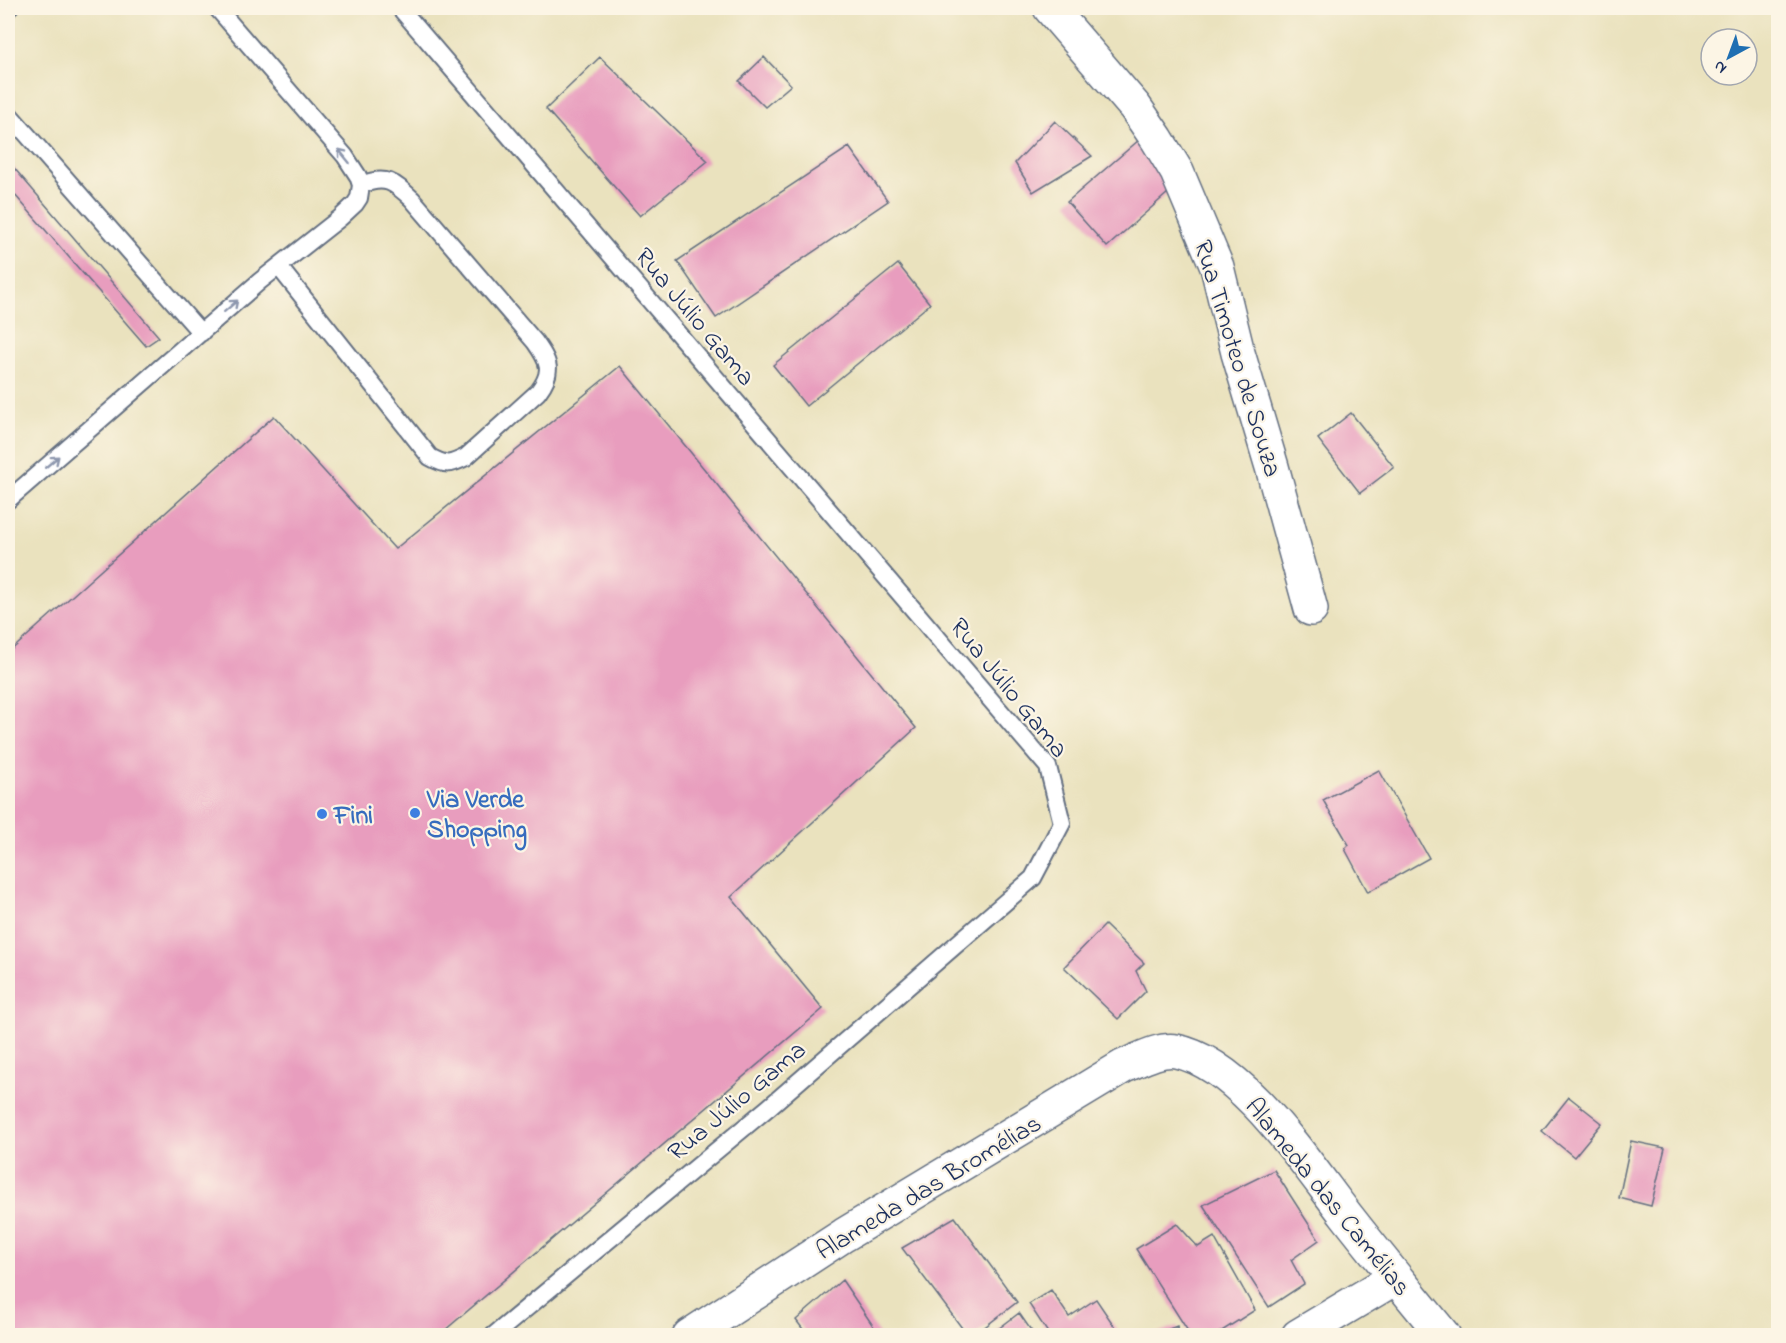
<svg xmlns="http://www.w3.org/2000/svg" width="1786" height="1343" font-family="'Indie Flower',sans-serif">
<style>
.building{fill:#e89dbe}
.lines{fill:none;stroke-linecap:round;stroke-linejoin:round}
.service-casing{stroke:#636e80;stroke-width:20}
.minor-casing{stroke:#636e80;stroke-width:36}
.service{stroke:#fff;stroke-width:16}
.minor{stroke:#fff;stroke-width:33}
.oneway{stroke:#8d97ae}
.shop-dot{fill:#3f7fe0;stroke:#fcf5e5;stroke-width:2}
.labels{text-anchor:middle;stroke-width:4.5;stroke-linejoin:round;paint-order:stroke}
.street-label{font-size:26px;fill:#1b2f5e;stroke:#fcf5e5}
.shop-label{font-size:26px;font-weight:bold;fill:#366cbe;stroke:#fcf5e5;text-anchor:start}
</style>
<rect width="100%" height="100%" fill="#fcf5e5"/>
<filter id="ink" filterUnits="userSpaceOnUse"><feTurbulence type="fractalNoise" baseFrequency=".0167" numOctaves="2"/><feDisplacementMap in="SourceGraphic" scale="12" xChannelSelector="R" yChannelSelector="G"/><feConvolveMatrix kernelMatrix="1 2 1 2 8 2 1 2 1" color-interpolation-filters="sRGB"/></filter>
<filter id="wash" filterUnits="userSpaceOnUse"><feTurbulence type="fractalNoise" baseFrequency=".008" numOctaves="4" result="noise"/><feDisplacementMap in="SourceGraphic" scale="24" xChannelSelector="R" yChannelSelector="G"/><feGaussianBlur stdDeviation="1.35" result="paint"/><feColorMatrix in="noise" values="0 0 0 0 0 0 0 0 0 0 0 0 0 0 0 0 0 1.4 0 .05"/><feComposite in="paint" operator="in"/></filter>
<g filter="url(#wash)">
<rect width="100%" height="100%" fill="#eae2be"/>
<g id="blocks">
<path class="building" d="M 600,57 L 708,161 L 640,216 L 546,109 Z
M 764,57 L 791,85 L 765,107 L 739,81 Z
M 1055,121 L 1092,156 L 1033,192 L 1015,163 Z
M 1139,140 L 1178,184 L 1107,247 L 1067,202 Z
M 849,147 L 888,201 L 716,318 L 677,261 Z
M 8,161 L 159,337 L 146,346 L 8,187 Z
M 898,264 L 930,304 L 806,406 L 773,365 Z
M 620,366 L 916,728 L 731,897 L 823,1009 L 438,1336 L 8,1336 L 8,653 L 274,416 L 395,549 Z
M 1351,413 L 1394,467 L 1360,493 L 1318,439 Z
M 1379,770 L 1429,858 L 1368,892 L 1345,849 L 1349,845 L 1323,800 Z
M 1105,925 L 1144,963 L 1136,971 L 1146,991 L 1118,1019 L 1064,967 Z
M 1569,1097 L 1602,1123 L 1574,1157 L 1542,1131 Z
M 1631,1141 L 1665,1148 L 1651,1206 L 1619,1198 Z
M 1274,1170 L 1319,1240 L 1291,1260 L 1304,1284 L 1269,1307 L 1203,1205 Z
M 955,1217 L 1017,1302 L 973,1336 L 968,1336 L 902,1248 Z
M 1177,1224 L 1198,1247 L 1214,1237 L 1255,1310 L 1214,1336 L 1191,1336 L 1136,1249 Z
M 842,1280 L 880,1336 L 808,1336 L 796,1320 Z
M 1051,1290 L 1069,1317 L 1096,1299 L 1121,1336 L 1050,1336 L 1029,1304 Z
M 1019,1313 L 1035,1336 L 989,1336 Z
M 1177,1326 L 1180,1336 L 1153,1336 L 1153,1335 Z"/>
</g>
</g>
<g filter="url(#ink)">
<use href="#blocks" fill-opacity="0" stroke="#636e80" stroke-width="1.5"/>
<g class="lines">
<g class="service-casing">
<path id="service" d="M 400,8 L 1048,767 L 1062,823 L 1033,878 L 769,1107 L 493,1336
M 8,9 L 9,8
M 8,113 L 201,333
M 279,267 L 430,457 C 446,466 450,465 466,457 L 538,392 C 554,371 549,362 535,342 L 412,199 C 394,182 386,175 361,185
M 8,500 L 260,281 L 340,218 L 355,204 L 359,198 L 361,185 L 358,176 L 345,156 L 217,8"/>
</g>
<g class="minor-casing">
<path id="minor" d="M 1050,8 L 1135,107 L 1157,139 L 1177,172 L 1217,267 L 1238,353 L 1272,467 L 1311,609
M 689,1336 L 844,1235 L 1124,1066 C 1139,1060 1159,1048 1176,1051 C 1242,1064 1306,1164 1346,1215 C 1378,1256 1411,1296 1444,1336
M 1298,1336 L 1395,1278"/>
</g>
<use href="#service" class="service"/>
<use href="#minor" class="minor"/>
</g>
<defs><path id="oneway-shaft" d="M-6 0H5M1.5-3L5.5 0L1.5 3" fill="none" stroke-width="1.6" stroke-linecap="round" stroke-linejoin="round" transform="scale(1.5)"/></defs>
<g class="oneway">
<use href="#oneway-shaft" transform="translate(344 156) rotate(-129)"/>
<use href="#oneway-shaft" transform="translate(231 306) rotate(-41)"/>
<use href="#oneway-shaft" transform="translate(52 462) rotate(-40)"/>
</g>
</g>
<g class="shop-dot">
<circle cx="415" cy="813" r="6"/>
<circle cx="322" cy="814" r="6"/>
</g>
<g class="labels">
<g class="street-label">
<text transform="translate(696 316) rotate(50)" y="9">Rua Júlio Gama</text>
<text transform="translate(1239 358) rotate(73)" y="9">Rua Timoteo de Souza</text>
<text transform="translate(1010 687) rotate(51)" y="9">Rua Júlio Gama</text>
<text transform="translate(736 1100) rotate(-40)" y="9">Rua Júlio Gama</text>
<text transform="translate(928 1186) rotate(-31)" y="9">Alameda das Bromélias</text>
<text transform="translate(1329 1196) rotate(51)" y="9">Alameda das Camélias</text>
</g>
<g class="shop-label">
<text x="427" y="807">Via Verde<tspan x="427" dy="30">Shopping</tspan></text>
<text x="334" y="823">Fini</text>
</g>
</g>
<rect width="1786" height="1343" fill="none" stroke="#fcf5e5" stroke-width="30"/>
<g transform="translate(1729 57) rotate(221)"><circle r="28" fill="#fcf5e5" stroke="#a2a6af" stroke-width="1.5"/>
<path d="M0-4.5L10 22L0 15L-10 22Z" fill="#1f6fb2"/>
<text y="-9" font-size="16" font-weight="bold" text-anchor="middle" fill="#1b2f5e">N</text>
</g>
</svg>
